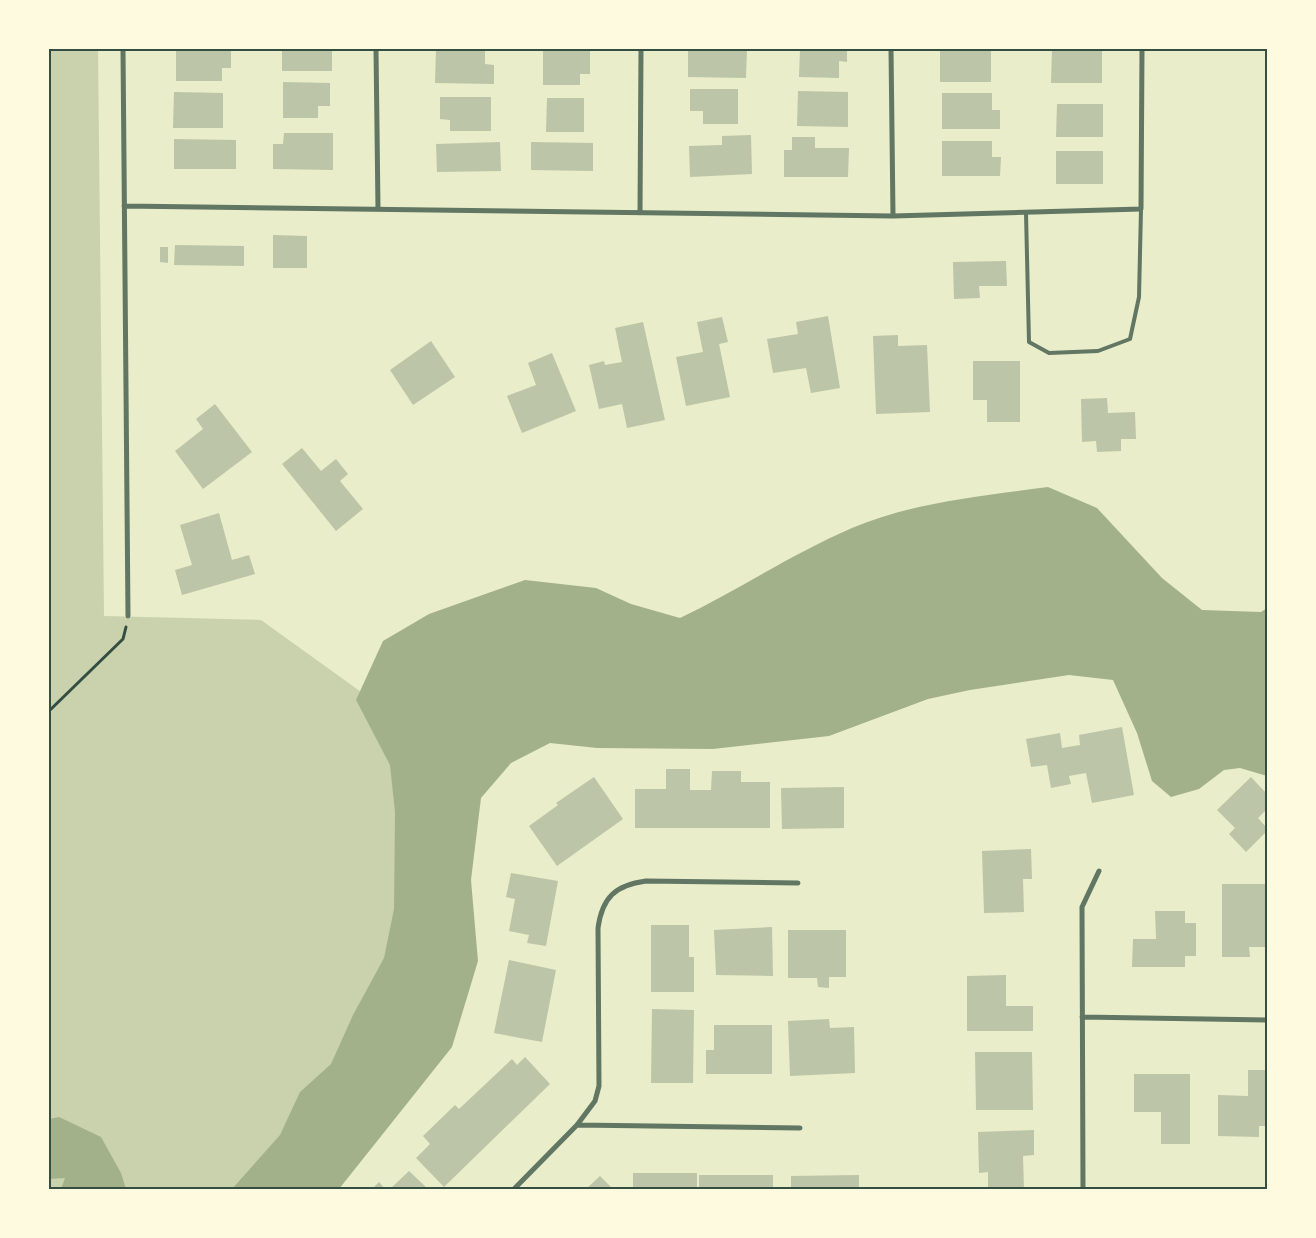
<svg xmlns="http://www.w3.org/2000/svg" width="1316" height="1238" font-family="Rubik,sans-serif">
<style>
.green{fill:#cad2ad}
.water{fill:#a3b18a}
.building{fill:#bcc5a7}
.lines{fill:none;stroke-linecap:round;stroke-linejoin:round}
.path{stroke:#344e41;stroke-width:3}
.service{stroke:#617663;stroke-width:4}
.minor{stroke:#617663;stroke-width:5}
.neatline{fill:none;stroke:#344e41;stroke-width:2}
</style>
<rect width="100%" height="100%" fill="#e9edc9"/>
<path class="green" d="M 49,49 L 98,49 L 104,616 L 261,620 L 382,707 L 407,815 L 406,951 L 260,1189 L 49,1189 Z"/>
<path class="water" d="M 1048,487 L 1097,508 L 1162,578 L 1202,610 L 1261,612 L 1267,608 L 1267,776 L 1240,768 L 1224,770 L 1199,789 L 1171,797 L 1152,781 L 1137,733 L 1113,680 L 1069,675 L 970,690 L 928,699 L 829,736 L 713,749 L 597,748 L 550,743 L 511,763 L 481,798 L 471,880 L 478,961 L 452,1047 L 339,1189 L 232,1189 L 280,1135 L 300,1092 L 331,1064 L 353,1015 L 384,958 L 394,909 L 395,812 L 390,765 L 356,700 L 383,641 L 429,614 L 525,580 L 596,588 L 631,604 L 680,618 C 738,590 792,554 852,528 C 914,502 981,496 1048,487 Z
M 59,1117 L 101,1137 L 121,1173 L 126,1189 L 61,1189 L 65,1178 L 49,1179 L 49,1119 Z"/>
<path class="building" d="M 176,49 L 231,49 L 231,68 L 222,68 L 222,81 L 176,81 Z
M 282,49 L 332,49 L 332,71 L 282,71 Z
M 436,49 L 485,49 L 485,64 L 494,65 L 494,84 L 435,83 Z
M 688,49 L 747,49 L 746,78 L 688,77 Z
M 800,49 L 847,49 L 847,62 L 839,61 L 839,78 L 799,77 Z
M 940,49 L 991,49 L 991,82 L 940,82 Z
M 1052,49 L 1102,49 L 1102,83 L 1051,83 Z
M 543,50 L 590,50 L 590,74 L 580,74 L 580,85 L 543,85 Z
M 283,82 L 330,83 L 330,106 L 318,106 L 318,118 L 283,118 Z
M 690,89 L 738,89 L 738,124 L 703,124 L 703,111 L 690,111 Z
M 798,91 L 848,92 L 848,127 L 797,126 Z
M 174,92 L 223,93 L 223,128 L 173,128 Z
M 942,93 L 992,93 L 992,110 L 1000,110 L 1000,129 L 942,129 Z
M 440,97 L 491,97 L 491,131 L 450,131 L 450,120 L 440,119 Z
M 547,98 L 584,98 L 584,132 L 546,132 Z
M 1057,104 L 1103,104 L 1103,137 L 1056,137 Z
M 284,133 L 333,133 L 333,170 L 273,169 L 273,144 L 283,144 Z
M 751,135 L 752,174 L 690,177 L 689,146 L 722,145 L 722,136 Z
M 792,137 L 815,137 L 815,148 L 849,148 L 848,177 L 784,177 L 784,150 L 792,150 Z
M 174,139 L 236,140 L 236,169 L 174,169 Z
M 942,141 L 992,141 L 992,157 L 1001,157 L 1000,176 L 942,176 Z
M 500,142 L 501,171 L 437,172 L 436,144 Z
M 531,142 L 593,143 L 593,171 L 531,170 Z
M 1056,151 L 1103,151 L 1103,184 L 1056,184 Z
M 273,235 L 307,236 L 307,268 L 273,268 Z
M 175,245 L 244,246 L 244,266 L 174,265 Z
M 160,247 L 168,247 L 168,263 L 160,262 Z
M 1006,261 L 1007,286 L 979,286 L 980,298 L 954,299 L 953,262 Z
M 828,316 L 840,388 L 811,393 L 806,368 L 773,373 L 767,339 L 798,334 L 796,322 Z
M 722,317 L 728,342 L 719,344 L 730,397 L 686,406 L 676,357 L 703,352 L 697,322 Z
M 643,322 L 665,420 L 627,428 L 622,404 L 599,409 L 589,365 L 604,361 L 605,365 L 622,362 L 615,328 Z
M 898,335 L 898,346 L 927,345 L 930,412 L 876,414 L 873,336 Z
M 431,341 L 455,377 L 413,405 L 390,370 Z
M 552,353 L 576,411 L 522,433 L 507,396 L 536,385 L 528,363 Z
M 973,361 L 1020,361 L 1020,422 L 987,422 L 987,400 L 973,400 Z
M 1107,398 L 1108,413 L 1135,412 L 1136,439 L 1121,439 L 1121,451 L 1097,452 L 1096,441 L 1082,442 L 1081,399 Z
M 215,404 L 252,452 L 203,489 L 175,451 L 203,429 L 196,419 Z
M 302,448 L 321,471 L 336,459 L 348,474 L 340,481 L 363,509 L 336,531 L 282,464 Z
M 219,513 L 232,560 L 249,555 L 255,574 L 182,595 L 175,570 L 192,565 L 180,525 Z
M 1122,727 L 1134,795 L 1092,803 L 1086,773 L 1069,776 L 1071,784 L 1051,788 L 1047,765 L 1031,767 L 1026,739 L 1060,733 L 1062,748 L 1080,745 L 1079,735 Z
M 666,769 L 690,769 L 690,790 L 711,790 L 712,771 L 741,771 L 741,782 L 770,782 L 770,828 L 635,828 L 635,789 L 666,789 Z
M 594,777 L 623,819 L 557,866 L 529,826 L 558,805 L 556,803 Z
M 1251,777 L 1267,794 L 1267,809 L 1258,818 L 1267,828 L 1267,831 L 1246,852 L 1229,834 L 1235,828 L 1217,810 Z
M 844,787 L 844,828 L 782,829 L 781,788 Z
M 1031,849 L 1032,879 L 1023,879 L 1024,912 L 984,913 L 982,851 Z
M 511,873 L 558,881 L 546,946 L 527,943 L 529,935 L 509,931 L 515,899 L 506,897 Z
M 1222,884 L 1267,884 L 1267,947 L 1249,947 L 1250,957 L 1222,957 Z
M 1155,911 L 1185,911 L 1185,923 L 1196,923 L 1196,956 L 1185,956 L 1185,967 L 1132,967 L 1133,939 L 1156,939 Z
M 651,925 L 689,925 L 689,957 L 694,957 L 694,992 L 651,992 Z
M 772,927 L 773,976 L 716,975 L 714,930 Z
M 788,930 L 846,930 L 846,977 L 829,977 L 829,988 L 818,987 L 817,978 L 788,978 Z
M 509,960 L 556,970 L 542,1042 L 494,1033 Z
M 1006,975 L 1006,1006 L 1033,1006 L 1033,1031 L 967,1031 L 967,976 Z
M 652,1009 L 694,1010 L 693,1083 L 651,1083 Z
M 829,1019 L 830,1028 L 854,1027 L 855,1073 L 790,1076 L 788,1021 Z
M 714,1025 L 772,1025 L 772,1074 L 706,1074 L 706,1050 L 714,1050 Z
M 975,1052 L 1032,1052 L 1033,1110 L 976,1110 Z
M 525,1057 L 550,1084 L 444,1187 L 416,1158 L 430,1144 L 423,1136 L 455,1105 L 459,1109 L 512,1059 L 517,1065 Z
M 1248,1070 L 1267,1070 L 1267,1126 L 1259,1126 L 1259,1137 L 1218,1136 L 1218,1095 L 1248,1096 Z
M 1134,1074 L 1190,1074 L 1190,1144 L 1161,1144 L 1161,1112 L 1134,1112 Z
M 1034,1130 L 1034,1155 L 1023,1156 L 1024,1189 L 988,1189 L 988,1172 L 979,1173 L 978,1132 Z
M 409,1171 L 428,1189 L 390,1189 Z
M 633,1173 L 697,1173 L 697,1189 L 633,1189 Z
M 699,1175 L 773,1175 L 773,1189 L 699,1189 Z
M 859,1175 L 859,1189 L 791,1189 L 791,1176 Z
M 600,1176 L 613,1189 L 586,1189 Z
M 379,1182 L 385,1189 L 372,1189 Z"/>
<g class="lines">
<path class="path" d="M 49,711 L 123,639 L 126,627"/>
<path class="service" d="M 1026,213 L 1029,342 L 1049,353 L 1098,351 L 1130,339 L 1139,297 L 1141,209"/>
<path class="minor" d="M 123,49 L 128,616
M 376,49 L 378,209
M 891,49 L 893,216
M 124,206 L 893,216 L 1141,209 L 1142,49
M 640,213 L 641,49
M 1082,1017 L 1267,1020
M 577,1125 L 800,1128
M 514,1189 L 577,1125 L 595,1101 L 599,1086 L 598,928 C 602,898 615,885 646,881 L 798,883
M 1083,1189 L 1082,907 L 1099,871"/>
</g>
<rect width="1316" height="1238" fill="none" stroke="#fefae0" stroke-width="100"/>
<rect x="50" y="50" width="1216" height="1138" class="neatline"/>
</svg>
